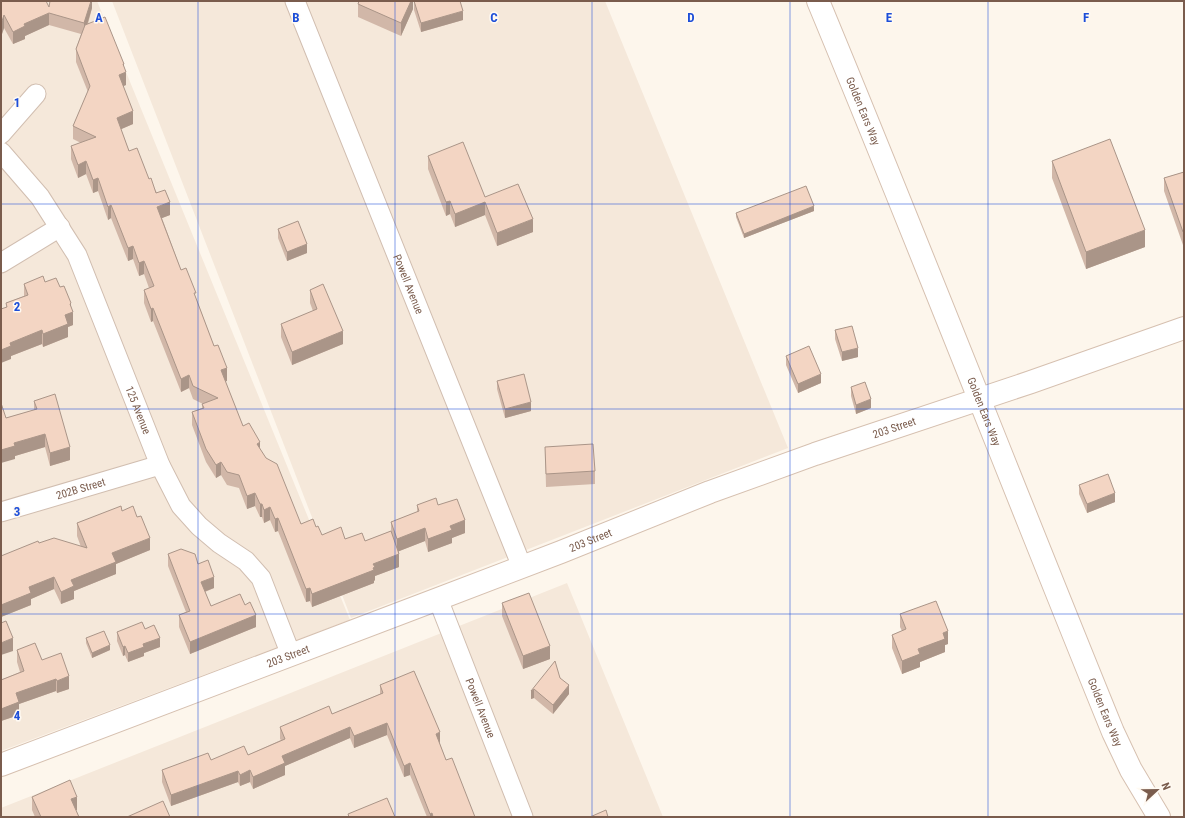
<svg xmlns="http://www.w3.org/2000/svg" width="1185" height="818" font-family="'Roboto Condensed',sans-serif">
<style>
.residential{fill:#f5e8da}
.lines{fill:none;stroke-linecap:round;stroke-linejoin:round}
.street-casing{stroke:#d1beb0;stroke-width:21}
.secondary-casing{stroke:#d6c0b0;stroke-width:24}
.street{stroke:#fff;stroke-width:19}
.secondary{stroke:#fff;stroke-width:22}
.wall{fill:#d1b7a8}
.shaded-wall{fill:#aa9588}
.building{fill:#f3d5c3;stroke:#aa9588}
.grid{fill:none;stroke:#1d4ed8;stroke-width:1;stroke-opacity:0.55}
.labels{text-anchor:middle;stroke-width:3;stroke-linejoin:round;paint-order:stroke}
.street-label{font-size:11px;fill:#7a5c4d;stroke:#fffaf3}
.grid-label{font-size:13px;text-anchor:middle;font-weight:bold;fill:#1d4ed8;stroke:#fffaf3;stroke-width:3;stroke-linejoin:round;paint-order:stroke}
</style>
<rect width="100%" height="100%" fill="#fdf6ec"/>
<path class="residential" d="M 1,1 L 97,1 L 350,620 L 1,751 Z
M 112,1 L 605,1 L 788,448 L 351,618 Z
M 567,583 L 663,817 L 1,817 L 1,808 Z"/>
<g class="lines">
<g class="street-casing">
<g id="street">
<path id="s1" d="M 295,1 L 522,567"/>
<path d="M 1,134 L 36,94"/>
<path id="s2" d="M 1,152 L 40,197 L 77,255 L 160,465 L 181,506 L 199,526 L 219,543 L 246,561 L 261,578 L 291,655"/>
<path d="M 1,263 L 60,227"/>
<path id="s3" d="M 1,512 L 160,465"/>
<path id="s4" d="M 438,599 L 523,817"/>
</g>
</g>
<g class="secondary-casing">
<g id="secondary">
<path id="s5" d="M 818,1 C 919,244 1014,489 1113,732 L 1131,770 L 1159,817"/>
<path id="s6" d="M 1,765 L 438,599 L 561,552 L 710,492 L 815,454 L 1031,382 L 1184,328"/>
</g>
</g>
<use href="#street" class="street"/>
<use href="#secondary" class="secondary"/>
</g>
<path class="wall" d="M 1,1 L 49,7 L 92,1 L 92,8 L 88,24 L 124,68 L 126,85 L 123,86 L 133,124 L 121,129 L 129,151 L 149,179 L 170,215 L 162,218 L 181,270 L 196,298 L 227,381 L 225,381 L 243,426 L 260,449 L 301,524 L 316,527 L 322,535 L 345,539 L 365,541 L 391,531 L 391,522 L 417,512 L 417,505 L 438,505 L 465,533 L 452,538 L 452,543 L 428,552 L 425,541 L 399,551 L 399,567 L 375,576 L 375,580 L 374,581 L 374,583 L 312,607 L 310,601 L 306,602 L 278,531 L 275,532 L 270,520 L 264,523 L 262,517 L 260,517 L 255,506 L 247,509 L 239,488 L 227,485 L 221,475 L 216,478 L 206,462 L 192,425 L 192,412 L 202,408 L 202,404 L 203,404 L 193,399 L 189,388 L 181,392 L 153,321 L 151,322 L 144,303 L 144,290 L 149,288 L 144,274 L 139,276 L 133,259 L 128,261 L 111,218 L 108,220 L 98,191 L 93,193 L 86,174 L 78,178 L 71,159 L 71,146 L 81,143 L 73,139 L 73,126 L 88,92 L 76,62 L 76,49 L 81,34 L 49,25 L 25,36 L 25,39 L 13,44 L 4,28 L 1,37 Z
M 413,1 L 413,9 L 401,36 L 358,17 L 358,4 Z
M 414,1 L 463,20 L 421,32 L 414,10 Z
M 428,156 L 485,197 L 533,232 L 497,246 L 485,215 L 455,227 L 450,214 L 446,216 L 428,169 Z
M 1052,161 L 1145,247 L 1086,269 L 1052,178 Z
M 1184,172 L 1184,245 L 1183,245 L 1164,191 L 1164,178 Z
M 814,211 L 744,238 L 736,217 L 736,213 Z
M 278,229 L 307,253 L 287,261 L 278,238 Z
M 45,282 L 60,287 L 71,306 L 73,325 L 68,327 L 68,337 L 43,347 L 42,344 L 11,356 L 11,359 L 6,303 L 24,296 L 24,284 Z
M 310,290 L 343,344 L 292,365 L 281,337 L 281,324 L 313,311 L 310,303 Z
M 835,330 L 858,357 L 842,361 L 835,339 Z
M 786,356 L 821,383 L 798,393 L 786,365 Z
M 497,381 L 531,411 L 505,418 L 497,389 Z
M 851,387 L 871,408 L 856,414 L 851,396 Z
M 34,401 L 70,460 L 50,466 L 45,447 L 15,456 L 15,459 L 6,418 L 34,410 Z
M 545,447 L 595,471 L 595,484 L 546,487 Z
M 1079,485 L 1115,502 L 1087,513 L 1079,494 Z
M 122,511 L 150,550 L 116,564 L 116,574 L 74,591 L 74,599 L 61,604 L 54,589 L 31,599 L 31,605 L 1,617 L 39,543 L 81,547 L 77,536 L 77,523 Z
M 168,554 L 198,564 L 214,588 L 205,592 L 211,606 L 245,605 L 256,627 L 190,654 L 179,627 L 179,615 L 186,612 L 168,566 Z
M 502,603 L 550,659 L 523,669 L 502,616 Z
M 900,614 L 948,644 L 945,645 L 945,652 L 920,662 L 920,667 L 902,674 L 892,648 L 892,635 L 902,631 L 900,627 Z
M 145,629 L 160,647 L 144,653 L 144,656 L 128,662 L 125,655 L 123,656 L 117,641 L 117,632 Z
M 86,638 L 110,650 L 92,658 L 86,643 Z
M 17,650 L 42,660 L 69,689 L 57,693 L 56,691 L 19,704 L 19,715 L 1,721 L 1,680 L 20,672 L 17,662 Z
M 560,678 L 569,694 L 553,714 L 534,698 L 531,699 L 531,691 Z
M 380,685 L 440,744 L 446,760 L 475,817 L 427,817 L 410,775 L 404,777 L 387,735 L 354,748 L 350,738 L 285,766 L 285,775 L 253,789 L 250,782 L 240,786 L 238,782 L 171,806 L 162,782 L 162,770 L 211,760 L 248,755 L 281,740 L 280,739 L 280,727 L 332,714 L 380,694 Z
M 32,797 L 77,810 L 76,810 L 79,817 L 35,817 L 32,810 Z"/>
<path class="shaded-wall" d="M 91,1 L 92,1 L 92,8 L 84,35 L 84,23 Z
M 411,1 L 413,1 L 413,9 L 401,36 L 401,23 Z
M 463,11 L 463,20 L 421,32 L 421,23 Z
M 49,13 L 49,25 L 25,36 L 25,39 L 13,44 L 13,32 L 24,24 Z
M 4,15 L 4,28 L 1,37 L 1,24 Z
M 123,64 L 124,64 L 124,73 L 126,72 L 126,85 L 119,88 L 119,75 Z
M 133,111 L 133,124 L 117,131 L 117,118 Z
M 86,161 L 86,174 L 78,178 L 78,165 Z
M 98,178 L 98,191 L 93,193 L 93,180 Z
M 450,201 L 450,214 L 446,216 L 446,202 Z
M 170,202 L 170,215 L 157,220 L 157,207 Z
M 485,202 L 485,215 L 455,227 L 455,214 Z
M 111,205 L 111,218 L 108,220 L 108,207 Z
M 814,206 L 814,211 L 744,238 L 744,234 Z
M 533,219 L 533,232 L 497,246 L 497,233 Z
M 1145,230 L 1145,247 L 1086,269 L 1086,252 Z
M 1183,232 L 1184,232 L 1184,245 L 1183,245 Z
M 307,244 L 307,253 L 287,261 L 287,252 Z
M 133,246 L 133,259 L 128,261 L 128,248 Z
M 144,261 L 144,274 L 139,276 L 139,263 Z
M 71,303 L 71,313 L 73,312 L 73,325 L 68,327 L 68,337 L 43,347 L 43,334 L 65,315 L 70,304 Z
M 153,308 L 153,321 L 151,322 L 151,309 Z
M 42,330 L 42,344 L 11,356 L 11,359 L 1,363 L 1,350 L 10,343 Z
M 343,331 L 343,344 L 292,365 L 292,352 Z
M 858,348 L 858,357 L 842,361 L 842,352 Z
M 227,368 L 227,381 L 221,383 L 221,370 Z
M 821,374 L 821,383 L 798,393 L 798,384 Z
M 189,375 L 189,388 L 181,392 L 181,379 Z
M 871,399 L 871,408 L 856,414 L 856,405 Z
M 531,402 L 531,411 L 505,418 L 505,409 Z
M 45,434 L 45,447 L 15,456 L 15,459 L 1,463 L 1,450 L 14,443 Z
M 260,442 L 260,455 L 257,444 Z
M 70,447 L 70,460 L 50,466 L 50,453 Z
M 221,462 L 221,475 L 216,478 L 216,465 Z
M 255,493 L 255,506 L 247,509 L 247,496 Z
M 1115,493 L 1115,502 L 1087,513 L 1087,504 Z
M 260,504 L 262,504 L 262,517 L 260,517 Z
M 270,507 L 270,520 L 264,523 L 264,510 Z
M 278,518 L 278,531 L 275,532 L 275,519 Z
M 465,520 L 465,533 L 452,538 L 452,543 L 428,552 L 428,539 L 450,526 Z
M 425,528 L 425,541 L 397,552 L 397,539 Z
M 150,538 L 150,550 L 116,564 L 116,574 L 74,591 L 74,599 L 61,604 L 61,592 L 71,580 L 112,553 Z
M 399,554 L 399,567 L 375,576 L 375,580 L 374,581 L 374,583 L 312,607 L 312,594 L 373,564 Z
M 54,577 L 54,589 L 31,599 L 31,605 L 1,617 L 1,605 L 29,587 Z
M 214,577 L 214,588 L 201,593 L 201,582 Z
M 310,588 L 310,601 L 306,602 L 306,589 Z
M 256,615 L 256,627 L 190,654 L 190,642 Z
M 948,631 L 948,644 L 945,645 L 945,652 L 920,662 L 920,667 L 902,674 L 902,661 L 943,633 Z
M 13,638 L 13,651 L 1,655 L 1,643 Z
M 160,638 L 160,647 L 144,653 L 144,656 L 128,662 L 128,653 L 143,644 Z
M 110,645 L 110,650 L 92,658 L 92,653 Z
M 125,646 L 125,655 L 123,656 L 123,647 Z
M 550,646 L 550,659 L 523,669 L 523,656 Z
M 69,676 L 69,689 L 57,693 L 57,681 Z
M 56,679 L 56,691 L 19,704 L 19,715 L 1,721 L 1,709 L 16,693 Z
M 569,685 L 569,694 L 553,714 L 553,705 Z
M 534,689 L 534,698 L 531,699 L 531,691 Z
M 387,723 L 387,735 L 354,748 L 354,736 Z
M 350,727 L 350,738 L 285,766 L 285,775 L 253,789 L 253,777 L 282,756 Z
M 440,732 L 440,744 L 436,745 L 436,734 Z
M 410,763 L 410,775 L 404,777 L 404,766 Z
M 250,770 L 250,782 L 240,786 L 240,775 Z
M 238,771 L 238,782 L 171,806 L 171,795 Z
M 77,797 L 77,810 L 71,812 L 71,799 Z
M 432,813 L 432,817 L 430,817 L 430,814 Z"/>
<path class="building" d="M 1,1 L 46,1 L 49,7 L 50,1 L 91,1 L 84,23 L 49,13 L 24,24 L 25,26 L 13,32 L 4,15 L 1,24 Z
M 359,1 L 411,1 L 401,23 L 358,4 Z
M 414,1 L 460,1 L 463,11 L 421,23 Z
M 105,17 L 124,64 L 123,64 L 126,72 L 119,75 L 133,111 L 117,118 L 129,151 L 137,148 L 149,179 L 151,178 L 156,193 L 165,190 L 170,202 L 157,207 L 181,270 L 186,268 L 196,293 L 194,293 L 214,346 L 218,345 L 227,368 L 221,370 L 243,426 L 249,423 L 260,442 L 257,444 L 266,458 L 277,464 L 301,524 L 313,519 L 316,527 L 318,526 L 322,535 L 341,527 L 345,539 L 362,533 L 365,541 L 391,531 L 399,554 L 373,564 L 375,567 L 373,568 L 374,570 L 312,594 L 310,588 L 306,589 L 278,518 L 275,519 L 270,507 L 264,510 L 262,504 L 260,504 L 255,493 L 247,496 L 239,475 L 227,472 L 221,462 L 216,465 L 206,449 L 192,412 L 204,408 L 202,404 L 218,398 L 193,386 L 189,375 L 181,379 L 153,308 L 151,309 L 144,290 L 154,286 L 144,261 L 139,263 L 133,246 L 128,248 L 111,205 L 108,207 L 98,178 L 93,180 L 86,161 L 78,165 L 71,146 L 96,137 L 73,126 L 90,86 L 76,49 L 85,25 Z
M 1110,139 L 1145,230 L 1086,252 L 1052,161 Z
M 463,142 L 485,197 L 518,184 L 533,219 L 497,233 L 485,202 L 455,214 L 450,201 L 446,202 L 428,156 Z
M 1184,172 L 1184,232 L 1183,232 L 1164,178 Z
M 806,186 L 814,206 L 744,234 L 736,213 Z
M 298,221 L 307,244 L 287,252 L 278,229 Z
M 43,276 L 45,282 L 56,278 L 60,287 L 64,286 L 71,303 L 70,304 L 73,312 L 65,315 L 68,324 L 43,334 L 42,330 L 10,343 L 11,346 L 1,350 L 1,309 L 7,307 L 6,303 L 28,295 L 24,284 Z
M 323,284 L 343,331 L 292,352 L 281,324 L 317,309 L 310,290 Z
M 852,326 L 858,348 L 842,352 L 835,330 Z
M 809,346 L 821,374 L 798,384 L 786,356 Z
M 524,374 L 531,402 L 505,409 L 497,381 Z
M 865,382 L 871,399 L 856,405 L 851,387 Z
M 55,394 L 70,447 L 50,453 L 45,434 L 14,443 L 15,446 L 1,450 L 1,403 L 6,418 L 37,409 L 34,401 Z
M 593,444 L 595,471 L 546,474 L 545,447 Z
M 1108,474 L 1115,493 L 1087,504 L 1079,485 Z
M 436,498 L 438,505 L 457,499 L 465,520 L 450,526 L 452,530 L 428,539 L 425,528 L 397,539 L 391,522 L 419,511 L 417,505 Z
M 121,506 L 122,511 L 133,506 L 137,517 L 141,516 L 150,538 L 112,553 L 116,562 L 71,580 L 74,586 L 61,592 L 54,577 L 29,587 L 31,593 L 1,605 L 1,556 L 38,541 L 39,543 L 54,538 L 87,548 L 77,523 Z
M 181,549 L 195,554 L 198,564 L 208,560 L 214,577 L 201,582 L 211,606 L 240,594 L 245,605 L 250,602 L 256,615 L 190,642 L 179,615 L 190,611 L 168,554 Z
M 529,593 L 550,646 L 523,656 L 502,603 Z
M 936,601 L 948,631 L 943,633 L 945,639 L 918,649 L 920,654 L 902,661 L 892,635 L 906,629 L 900,614 Z
M 6,621 L 13,638 L 1,643 L 1,623 Z
M 142,622 L 145,629 L 154,625 L 160,638 L 143,644 L 144,647 L 128,653 L 125,646 L 123,647 L 117,632 Z
M 104,631 L 110,645 L 92,653 L 86,638 Z
M 35,643 L 42,660 L 61,653 L 69,676 L 57,681 L 56,679 L 16,693 L 19,702 L 1,709 L 1,680 L 24,671 L 17,650 Z
M 555,661 L 560,678 L 569,685 L 553,705 L 534,689 L 531,691 Z
M 414,671 L 440,732 L 436,734 L 446,760 L 452,758 L 475,817 L 433,817 L 432,813 L 430,814 L 410,763 L 404,766 L 387,723 L 354,736 L 350,727 L 282,756 L 285,763 L 253,777 L 250,770 L 240,775 L 238,771 L 171,795 L 162,770 L 208,753 L 211,760 L 244,746 L 248,755 L 285,739 L 280,727 L 329,706 L 332,714 L 383,693 L 380,685 Z
M 70,780 L 77,797 L 71,799 L 79,817 L 41,817 L 32,797 Z
M 387,798 L 395,817 L 349,817 L 348,814 Z
M 163,801 L 170,817 L 127,817 Z
M 606,810 L 608,817 L 590,817 Z"/>
<path class="grid" d="M 198,1 L 198,817M 395,1 L 395,817M 592,1 L 592,817M 790,1 L 790,817M 988,1 L 988,817M 1,204 L 1184,204M 1,409 L 1184,409M 1,614 L 1184,614"/>
<g class="labels">
<g class="street-label">
<text dy="4" stroke="none"><textPath href="#s5" startOffset="119">Golden Ears Way</textPath></text>
<text dy="4" stroke="none"><textPath href="#s1" startOffset="305">Powell Avenue</textPath></text>
<text dy="4" stroke="none"><textPath href="#s2" startOffset="295">125 Avenue</textPath></text>
<text dy="4" stroke="none"><textPath href="#s5" startOffset="443">Golden Ears Way</textPath></text>
<text dy="4" stroke="none"><textPath href="#s6" startOffset="955">203 Street</textPath></text>
<text dy="4" stroke="none"><textPath href="#s3" startOffset="83">202B Street</textPath></text>
<text dy="4" stroke="none"><textPath href="#s6" startOffset="631">203 Street</textPath></text>
<text dy="4" stroke="none"><textPath href="#s6" startOffset="307">203 Street</textPath></text>
<text dy="4" stroke="none"><textPath href="#s4" startOffset="117">Powell Avenue</textPath></text>
<text dy="4" stroke="none"><textPath href="#s5" startOffset="767">Golden Ears Way</textPath></text>
</g>
</g>
<g class="grid-label">
<text x="99" y="22">A</text>
<text x="296" y="22">B</text>
<text x="494" y="22">C</text>
<text x="691" y="22">D</text>
<text x="889" y="22">E</text>
<text x="1086" y="22">F</text>
<text x="17" y="107">1</text>
<text x="17" y="311">2</text>
<text x="17" y="516">3</text>
<text x="17" y="720">4</text>
</g>
<rect width="1185" height="818" fill="none" stroke="#7a5c4d" stroke-width="4"/>
<g transform="translate(1157 790) rotate(68)" stroke="#fffaf3" stroke-width="3" paint-order="stroke">
<path d="M0-3L7 15L0 10L-7 15Z" fill="#7a5c4d"/>
<text y="-6" font-size="11" font-weight="bold" text-anchor="middle" fill="#7a5c4d">N</text>
</g>
</svg>
